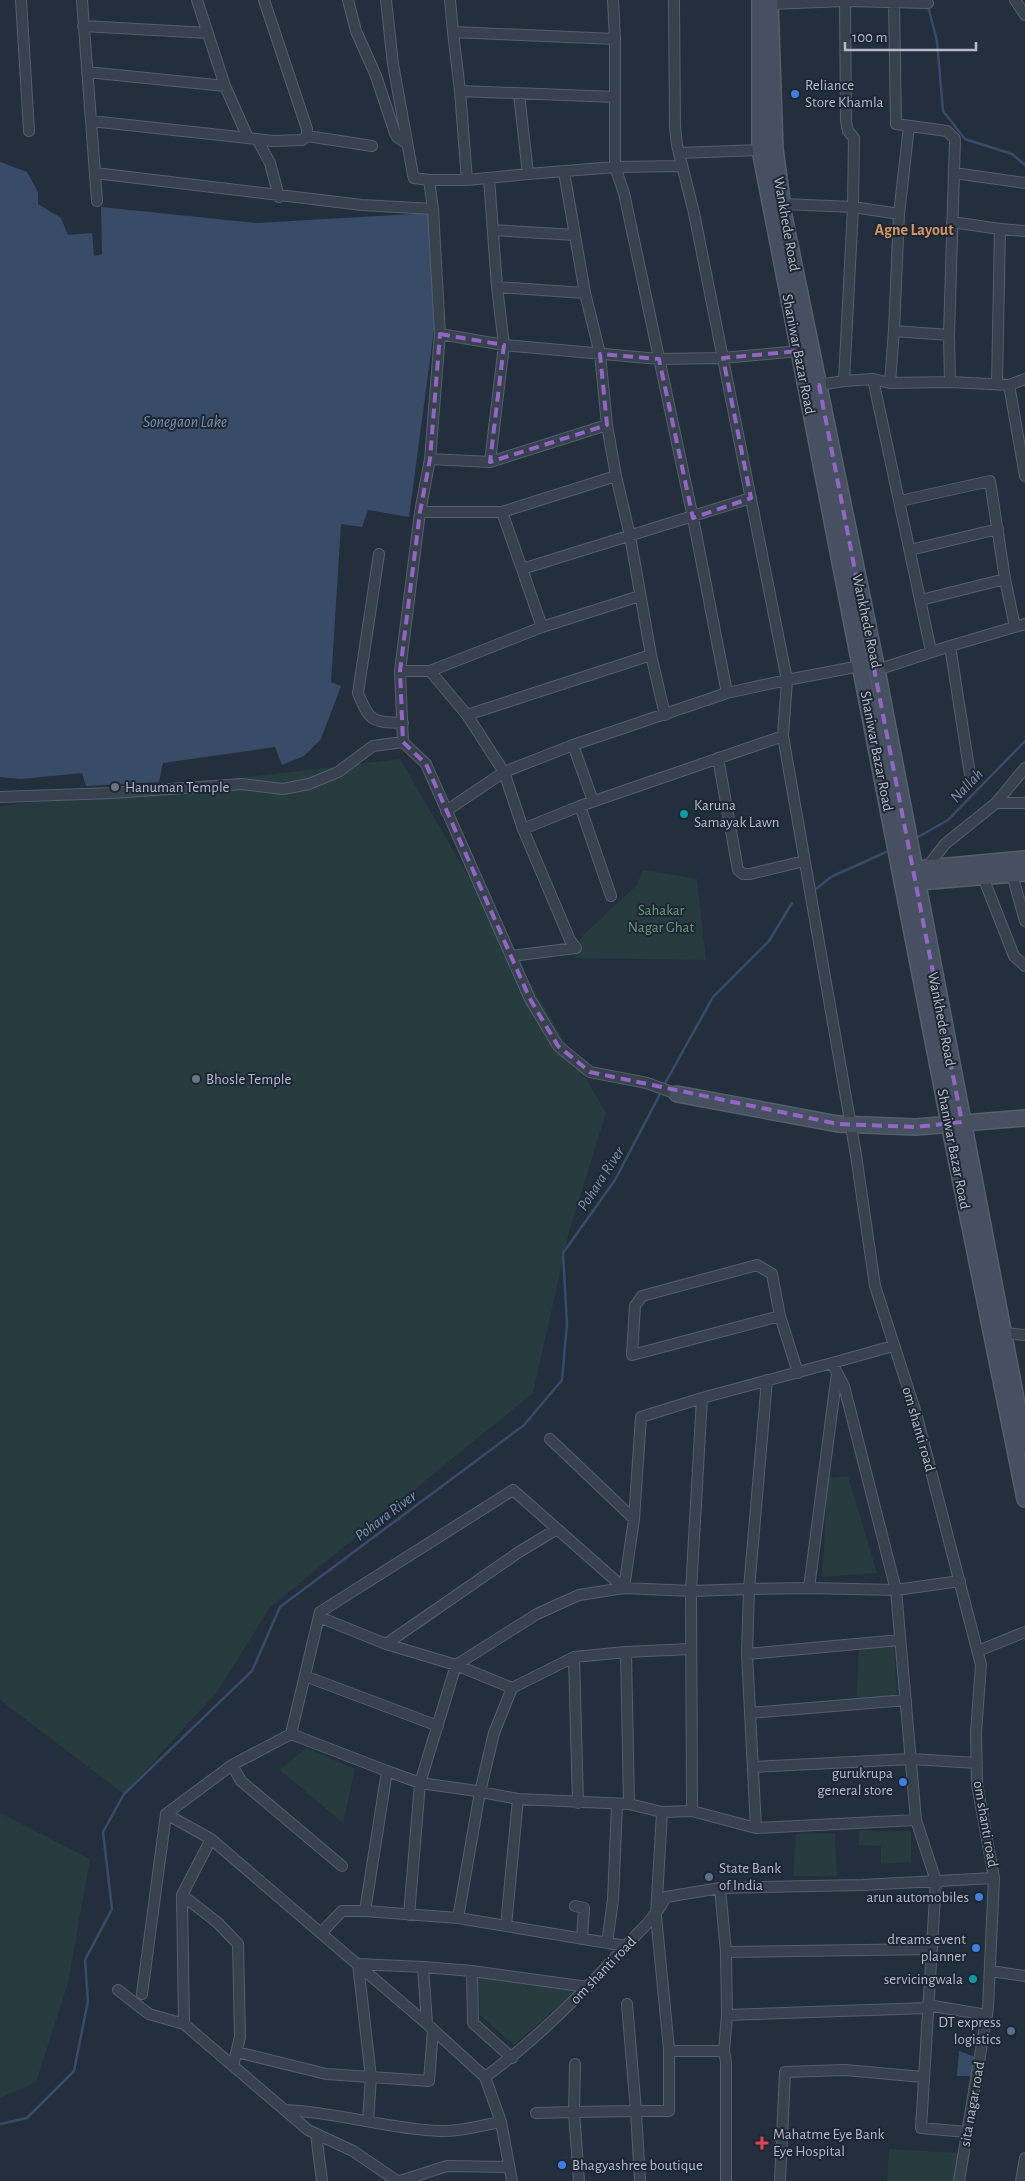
<svg xmlns="http://www.w3.org/2000/svg" width="1025" height="2181" font-family="'Alegreya Sans',sans-serif">
<style>
.green{fill:#263c3f}
.water{fill:#394c67}
.lines{fill:none;stroke-linecap:round;stroke-linejoin:round}
.stream{stroke:#394c67;stroke-width:2.5}
.street-casing{stroke:#565f6c;stroke-width:12}
.secondary-casing{stroke:#565f6c;stroke-width:18}
.street{stroke:#38414e;stroke-width:10}
.secondary{stroke:#465061;stroke-width:15}
.marked{fill:none;stroke:#9266c3;stroke-width:4;stroke-dasharray:10 6;stroke-linejoin:round}
.shop-dot{fill:#3f7fe0;stroke:#1d2633;stroke-width:2}
.worship-dot{fill:#6b7280;stroke:#1d2633;stroke-width:2}
.culture-dot{fill:#0f9aa8;stroke:#1d2633;stroke-width:2}
.service-dot{fill:#5c6f8a;stroke:#1d2633;stroke-width:2}
.health-dot{fill:#e0444e;stroke:#1d2633;stroke-width:2}
.labels{text-anchor:middle;stroke-width:4;stroke-linejoin:round;paint-order:stroke}
.poi-label{font-size:15px;fill:#b4bcc9;stroke:#1d2633;text-anchor:start}
.street-label{font-size:15px;fill:#b4bcc9;stroke:#1d2633}
.park-label{font-size:15px;fill:#6b9a76;stroke:#1d2633}
.neighbourhood-label{font-size:16px;font-weight:bold;fill:#d59563;stroke:#1d2633}
.water-label{font-size:16px;font-style:italic;fill:#7c92b1;stroke:#1d2633}
</style>
<rect width="100%" height="100%" fill="#242f3e"/>
<path class="green" d="M 400,759 L 606,1113 L 569,1232 L 533,1393 L 270,1607 L 217,1692 L 124,1794 L 0,1700 L 0,806 Z
M 643,870 L 697,879 L 706,960 L 575,958 L 581,937 L 637,885 Z
M 848,1476 L 877,1573 L 822,1577 L 828,1478 Z
M 894,1644 L 897,1701 L 856,1705 L 859,1646 Z
M 306,1748 L 355,1769 L 343,1823 L 280,1770 Z
M 0,1813 L 90,1859 L 68,1983 L 36,2082 L 0,2098 Z
M 859,1831 L 911,1831 L 911,1862 L 881,1864 L 881,1846 L 859,1845 Z
M 835,1833 L 837,1876 L 793,1876 L 796,1834 Z
M 479,1977 L 577,1990 L 514,2045 L 480,2015 Z
M 889,2149 L 959,2153 L 955,2181 L 887,2181 Z"/>
<path class="water" d="M 0,162 L 27,172 L 38,192 L 38,204 L 61,218 L 68,235 L 92,233 L 94,256 L 102,254 L 101,207 L 257,223 L 430,213 L 435,322 L 409,517 L 368,510 L 362,527 L 341,524 L 331,682 L 341,686 L 321,739 L 304,756 L 282,765 L 275,747 L 163,763 L 159,782 L 86,786 L 82,773 L 21,779 L 0,777 Z
M 959,2051 L 975,2057 L 971,2076 L 957,2076 Z"/>
<g class="lines">
<path class="stream" d="M 928,6 L 937,41 L 943,111 L 965,139 L 1012,154 L 1025,165
M 918,837 L 948,820 L 1025,741
M 816,889 L 831,877 L 886,852
M 663,1087 L 713,997 L 769,941 L 792,903
M 0,2124 L 27,2118 L 74,2071 L 88,2001 L 85,1960 L 112,1909 L 103,1832 L 124,1794 L 252,1671 L 280,1607 L 524,1425 L 562,1380 L 567,1324 L 563,1253 L 615,1180 L 661,1092"/>
<g class="street-casing">
<path id="street" d="M 21,0 L 29,131
M 82,0 L 97,201
M 197,0 L 225,86 L 248,138 L 273,141 L 302,140 L 307,136 L 307,129 L 264,0
M 348,0 L 356,31 L 376,76 L 395,133 L 397,137 L 406,143
M 386,0 L 393,64 L 413,175 L 414,178 L 429,180 L 433,209 L 440,334 L 430,459 L 420,512 L 400,671
M 450,0 L 453,32 L 615,39 L 613,0
M 1015,0 L 1025,15
M 845,1 L 928,3
M 894,3 L 896,124 L 947,131 L 955,139 L 949,335 L 894,331 L 899,214 L 909,126
M 770,4 L 845,1 L 846,121 L 848,131 L 854,138 L 853,207 L 899,214
M 83,26 L 208,33
M 453,32 L 460,91 L 615,97 L 615,39
M 87,72 L 225,86
M 460,91 L 467,180 L 528,174 L 519,94
M 615,97 L 615,167 L 682,166
M 91,121 L 248,138
M 307,136 L 372,146
M 257,139 L 270,163 L 279,197
M 679,153 L 760,150
M 564,172 L 585,293 L 600,354 L 607,425 L 616,476 L 630,536 L 651,655 L 665,715
M 95,173 L 362,205 L 433,209
M 954,173 L 1025,183
M 528,174 L 615,167 L 624,193 L 693,518 L 727,693
M 489,178 L 497,287 L 585,293
M 429,180 L 467,180
M 783,204 L 853,207 L 844,381
M 952,222 L 1000,229
M 493,230 L 575,235
M 440,334 L 504,345 L 659,359 L 723,358 L 799,351
M 949,335 L 950,382
M 873,379 L 890,383 L 894,330
M 890,383 L 950,382 L 1009,385 L 1025,379
M 997,384 L 1000,229 L 1025,231
M 1009,385 L 1025,476
M 812,386 L 844,381 L 873,379 L 931,651
M 430,459 L 490,462 L 504,345 L 497,287
M 490,462 L 607,425
M 900,501 L 990,481 L 1005,579 L 1015,627
M 420,512 L 502,512 L 616,476
M 502,512 L 522,569
M 910,550 L 998,529
M 379,554 L 358,693 C 370,722 372,722 403,723
M 921,600 L 1005,579
M 542,627 L 640,596
M 950,646 L 1025,624
M 877,670 L 950,646 L 971,781
M 430,671 L 542,627 L 522,569 L 751,498
M 467,715 L 651,655
M 403,742 L 400,671 L 430,671 L 467,715 L 504,772 L 446,811
M 573,745 L 593,801
M 718,758 L 738,870 L 743,874 L 750,874 L 804,861
M 0,797 L 112,793 L 242,784 L 283,789 L 309,784 L 338,772 L 373,746 L 403,742 L 426,764 L 530,999 L 558,1046 L 590,1072 L 647,1083 L 677,1094
M 996,803 L 1025,768
M 580,806 L 611,896
M 523,829 L 580,806 L 783,736
M 928,866 L 945,844 L 996,803 L 1025,803
M 1012,874 L 1025,921
M 983,877 L 1014,956 L 1025,966
M 511,956 L 576,948 L 570,940 L 523,829 L 504,772 L 573,745 L 727,693 L 787,680 L 694,213 L 677,145 L 675,127 L 674,0
M 780,1316 L 772,1274 L 757,1265 L 642,1296 L 635,1306 L 632,1355 L 780,1316 L 798,1373
M 1003,1333 L 1025,1335
M 893,1346 L 832,1363 L 844,1386 L 896,1590 L 960,1581
M 767,1380 L 749,1589 L 809,1588 L 837,1373
M 550,1439 L 634,1519 L 641,1417 L 702,1398 L 832,1363
M 557,1529 L 519,1552 L 386,1644 L 456,1665 L 512,1688 L 574,1657 L 626,1652
M 319,1617 L 386,1644
M 978,1651 L 1025,1632
M 747,1654 L 900,1640
M 574,1657 L 578,1803
M 305,1676 L 438,1726
M 750,1713 L 906,1700
M 291,1734 L 387,1771
M 232,1765 L 241,1781 L 342,1866
M 753,1767 L 911,1759 L 977,1763
M 629,1804 L 626,1652 L 690,1649
M 692,1811 L 756,1828
M 916,1820 L 936,1881 L 921,2128 L 967,2132
M 211,1839 L 182,1895 L 184,2024 L 308,2130 L 353,2151 L 397,2181
M 720,1888 L 726,1952
M 182,1895 L 218,1923 L 238,1944 L 240,2037 L 233,2066
M 575,1906 L 584,1908 L 582,1939
M 409,1915 L 420,1783 L 456,1665 L 537,1614 L 579,1595 L 624,1588 L 691,1591 L 749,1589 L 747,1654 L 756,1828 L 916,1820 L 896,1590 L 809,1588
M 458,1918 L 480,1792 L 494,1733 L 512,1688
M 506,1926 L 518,1799
M 321,1933 L 342,1911 L 365,1911
M 607,1943 L 613,1900 L 617,1805
M 626,1946 L 458,1918 L 365,1911 L 387,1771 L 420,1783 L 470,1790 L 518,1799 L 629,1804 L 662,1812 L 692,1811 L 691,1591 L 702,1398
M 423,1967 L 427,2024
M 990,1971 L 1025,1976
M 118,1990 L 149,2014 L 184,2024
M 142,1994 L 166,1814
M 627,2004 L 636,2111 L 669,2111 L 669,2049 L 656,1916 L 662,1812
M 927,2005 L 987,2015
M 927,2008 L 727,2015 L 726,1952 L 932,1949
M 433,2030 L 429,2081 L 371,2077 L 358,1964 L 423,1967 L 472,1971
M 669,2051 L 724,2051
M 237,2052 L 326,2074 L 371,2077 L 368,2121
M 512,2058 L 473,2023 L 472,1971 L 588,1987
M 485,2077 L 427,2024 L 211,1839 L 166,1814 L 232,1765 L 291,1734 L 320,1612 L 513,1490 L 624,1588 L 634,1519
M 285,2110 C 338,2112 388,2129 440,2131 C 460,2132 482,2125 501,2122
M 536,2113 L 574,2112 L 575,2064
M 316,2134 L 322,2181
M 400,2181 L 447,2166 L 509,2167
M 512,2181 L 501,2122 L 485,2077 C 536,2040 580,1996 622,1950 C 639,1931 654,1920 666,1897 L 720,1888 L 862,1885 L 994,1878 L 977,1784 L 976,1732 L 981,1665 L 916,1413 L 875,1286 L 856,1155 L 783,736 L 787,680 L 860,666
M 579,2181 L 574,2112 L 636,2111 L 640,2181
M 726,2181 L 726,2062 L 724,2051 L 727,2015
M 780,2181 L 785,2072 L 845,2070 L 923,2077
M 959,2181 L 988,2008 L 994,1878
M 1021,2181 L 1025,2158"/>
</g>
<g class="secondary-casing">
<path id="secondary" d="M 760,0 L 760,150 L 949,1123 L 1025,1499
M 770,0 L 775,149 L 784,216 L 877,670 L 1025,1446
M 905,870 L 1025,859
M 907,883 L 1025,873
M 677,1094 L 838,1124 L 916,1127 L 1025,1118"/>
</g>
<use href="#street" class="street"/>
<use href="#secondary" class="secondary"/>
</g>
<path class="marked" d="M 440,334 L 504,345 L 490,462 L 607,425 L 600,354 L 659,359 L 693,518 L 751,498 L 723,358 L 799,351 L 806,387 L 819,385 L 962,1122 L 916,1127 L 838,1124 L 590,1072 L 558,1046 L 530,999 L 426,764 L 403,742 L 400,671 L 420,512 L 430,459 Z"/>
<g class="shop-dot">
<circle cx="795" cy="94" r="5"/>
<circle cx="903" cy="1782" r="5"/>
<circle cx="979" cy="1897" r="5"/>
<circle cx="976" cy="1948" r="5"/>
<circle cx="562" cy="2165" r="5"/>
</g>
<g class="worship-dot">
<circle cx="115" cy="787" r="5"/>
<circle cx="196" cy="1079" r="5"/>
</g>
<g class="culture-dot">
<circle cx="684" cy="814" r="5"/>
<circle cx="973" cy="1979" r="5"/>
</g>
<g class="service-dot">
<circle cx="709" cy="1877" r="5"/>
<circle cx="1011" cy="2031" r="5"/>
</g>
<path class="health-dot" d="M759.5 2135.5h5v5h5v5h-5v5h-5v-5h-5v-5h5z"/>
<g class="labels">
<g class="poi-label">
<text x="805" y="90">Reliance<tspan x="805" dy="17">Store Khamla</tspan></text>
<text x="125" y="792">Hanuman Temple</text>
<text x="694" y="810">Karuna<tspan x="694" dy="17">Samayak Lawn</tspan></text>
<text x="206" y="1084">Bhosle Temple</text>
<text x="893" y="1778" text-anchor="end">gurukrupa<tspan x="893" dy="17">general store</tspan></text>
<text x="719" y="1873">State Bank<tspan x="719" dy="17">of India</tspan></text>
<text x="969" y="1902" text-anchor="end">arun automobiles</text>
<text x="966" y="1944" text-anchor="end">dreams event<tspan x="966" dy="17">planner</tspan></text>
<text x="963" y="1984" text-anchor="end">servicingwala</text>
<text x="1001" y="2027" text-anchor="end">DT express<tspan x="1001" dy="17">logistics</tspan></text>
<text x="773" y="2139">Mahatme Eye Bank<tspan x="773" dy="17">Eye Hospital</tspan></text>
<text x="572" y="2170">Bhagyashree boutique</text>
</g>
<g class="street-label">
<text transform="translate(787 224) rotate(80)" y="5">Wankhede Road</text>
<text transform="translate(799 354) rotate(79)" y="5">Shaniwar Bazar Road</text>
<text transform="translate(867 621) rotate(78)" y="5">Wankhede Road</text>
<text transform="translate(877 751) rotate(79)" y="5">Shaniwar Bazar Road</text>
<text transform="translate(942 1019) rotate(79)" y="5">Wankhede Road</text>
<text transform="translate(954 1149) rotate(79)" y="5">Shaniwar Bazar Road</text>
<text transform="translate(919 1429) rotate(74)" y="5">om shanti road</text>
<text transform="translate(986 1824) rotate(80)" y="5">om shanti road</text>
<text transform="translate(603 1970) rotate(-46)" y="5">om shanti road</text>
<text transform="translate(972 2104) rotate(-80)" y="5">sita nagar road</text>
</g>
<g class="park-label">
<text x="661" y="915">Sahakar<tspan x="661" dy="17">Nagar Ghat</tspan></text>
</g>
<g class="neighbourhood-label">
<text x="914" y="235">Agne Layout</text>
</g>
<g class="water-label">
<text x="185" y="427">Sonegaon Lake</text>
<text transform="translate(966 785) rotate(-46)" y="6">Nallah</text>
<text transform="translate(600 1178) rotate(-57)" y="6">Pohara River</text>
<text transform="translate(385 1515) rotate(-37)" y="6">Pohara River</text>
</g>
</g>
<path d="M845 42v8h131v-8" fill="none" stroke="#b4bcc9" stroke-width="2.5"/>
<text x="852" y="42" font-size="15" fill="#b4bcc9" stroke="#1d2633" stroke-width="4" paint-order="stroke">100 m</text>
</svg>
